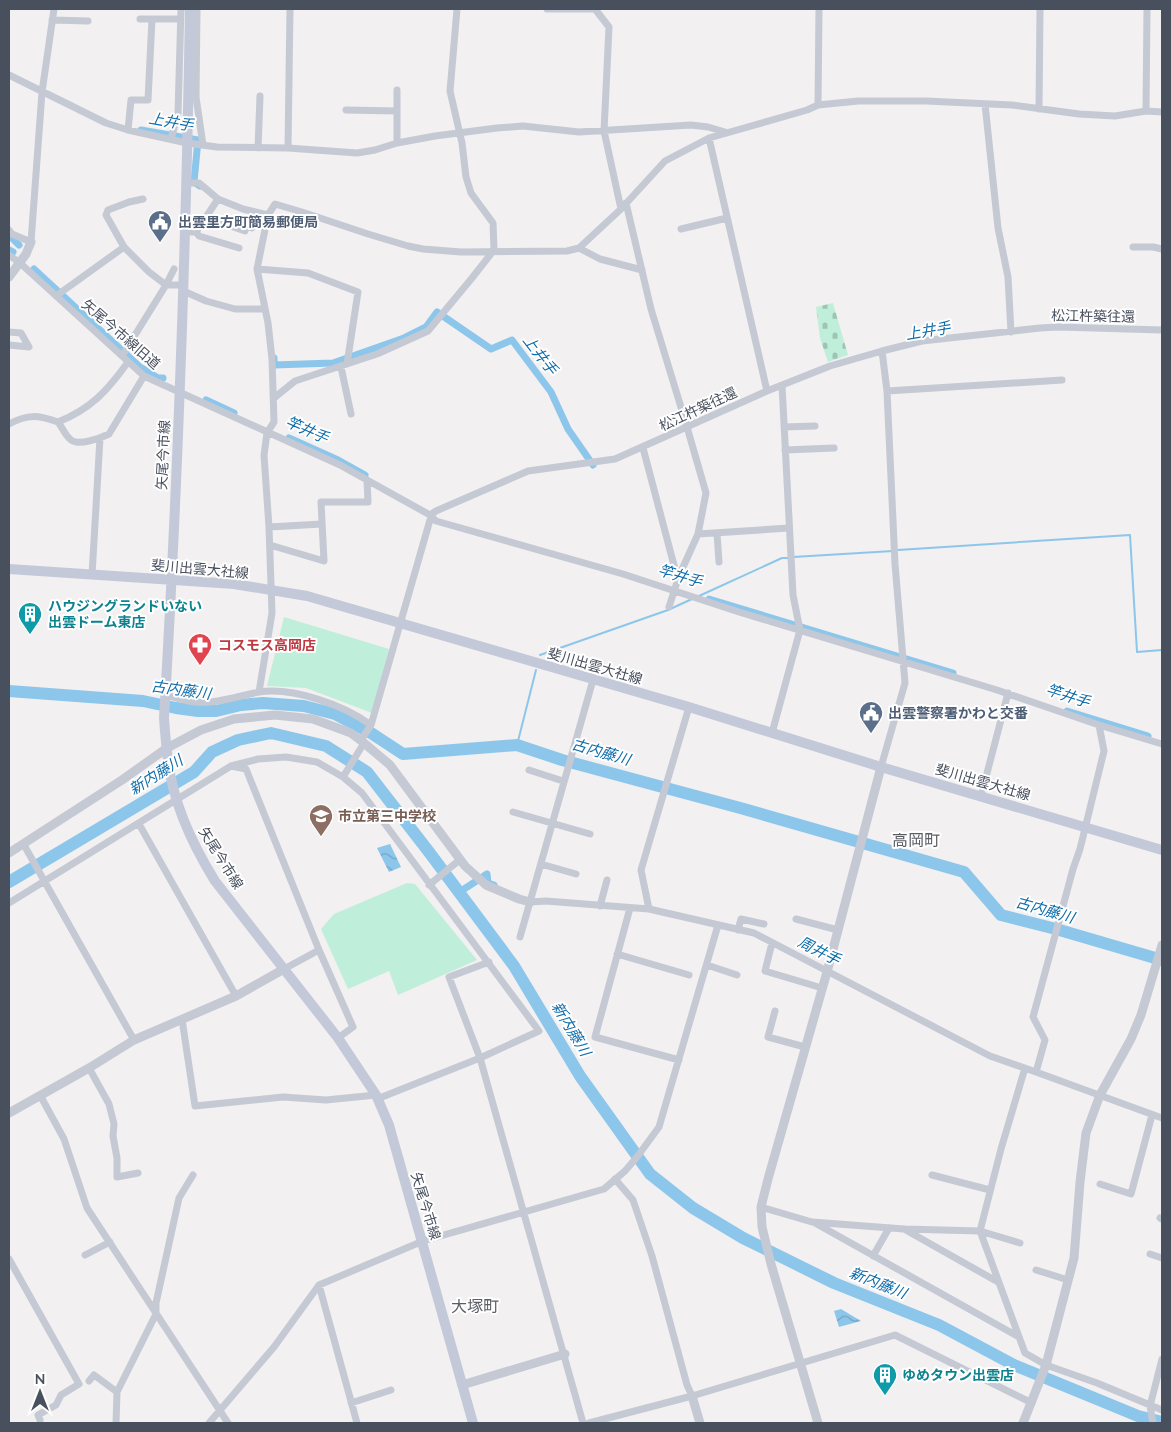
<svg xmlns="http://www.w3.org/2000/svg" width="1171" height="1432" font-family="Mulish,'Noto Sans JP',sans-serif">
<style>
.cemetery{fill:url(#cemetery-stones)}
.garden{fill:#bfefda}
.water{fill:url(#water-waves)}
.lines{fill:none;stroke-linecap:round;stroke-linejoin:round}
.stream{stroke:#8dc6eb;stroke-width:2}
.canal{stroke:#8dc6eb;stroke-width:7}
.river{stroke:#8dc6eb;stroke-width:12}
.minor{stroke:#c4c9d4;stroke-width:7}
.tertiary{stroke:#c4c9d4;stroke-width:9}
.secondary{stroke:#c3c9d8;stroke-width:10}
.labels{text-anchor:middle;stroke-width:4;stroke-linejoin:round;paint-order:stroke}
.service-label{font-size:14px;font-weight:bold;fill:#4e5e75;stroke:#fff;text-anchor:start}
.street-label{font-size:14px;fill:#484f5d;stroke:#fff}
.culture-label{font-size:14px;font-weight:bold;fill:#0d838f;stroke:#fff;text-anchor:start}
.health-label{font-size:14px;font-weight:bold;fill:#be3a42;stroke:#fff;text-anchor:start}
.education-label{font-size:14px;font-weight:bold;fill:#785e54;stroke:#fff;text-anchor:start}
.water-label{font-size:15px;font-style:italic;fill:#0e6caa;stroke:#fff}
.quarter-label{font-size:16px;fill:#5c5e65;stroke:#fff}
</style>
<defs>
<pattern id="cemetery-stones" width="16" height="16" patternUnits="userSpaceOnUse" patternTransform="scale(1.25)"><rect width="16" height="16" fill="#bfefda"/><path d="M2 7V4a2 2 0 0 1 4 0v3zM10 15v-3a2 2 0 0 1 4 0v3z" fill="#9dc4b4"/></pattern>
<pattern id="water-waves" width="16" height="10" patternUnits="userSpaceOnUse" patternTransform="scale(1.25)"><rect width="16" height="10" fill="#8dc6eb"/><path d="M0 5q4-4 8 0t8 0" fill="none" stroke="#75a3c2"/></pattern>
</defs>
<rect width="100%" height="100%" fill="#f2f0f0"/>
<path class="cemetery" d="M 833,303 L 848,355 L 828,362 L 820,338 L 816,307 Z"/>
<path class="garden" d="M 284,617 L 389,649 L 372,713 L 306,688 L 267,686 Z
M 407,883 L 415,884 L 477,960 L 398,995 L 389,971 L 348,989 L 321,929 L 334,914 Z"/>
<path class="water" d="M 390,844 L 401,867 L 389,872 L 377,848 Z
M 841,1309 L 861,1321 L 839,1327 L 834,1311 Z"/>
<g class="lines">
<path class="stream" d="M 898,550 L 1130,535 L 1137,652 L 1162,650
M 793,557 L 893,551
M 699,596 L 782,558 L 788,558
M 540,655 L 668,610 L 692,599
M 517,745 L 536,670"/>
<path class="canal" d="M 141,130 L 198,140 L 194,182 L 200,186
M 9,235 L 19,245
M 9,250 L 13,252
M 34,269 L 140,367 L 158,378 L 163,378
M 274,358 L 274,365 L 333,363 L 404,338 L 426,327 L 437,312 L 491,349 L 512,340 L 551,392 L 568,429 L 593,465
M 206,400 L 234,413
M 289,438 L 338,460 L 365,475
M 709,599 L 953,673
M 1067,711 L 1148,736
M 458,893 L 487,874 L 488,883 L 494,885"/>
<path class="river" d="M 9,691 L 143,701 L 176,708 L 198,711 L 216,711 L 241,705 L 263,703 L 304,706 L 335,714 L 371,733 L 403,754 L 517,745 L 562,760 L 744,809 L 964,872 L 1001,915 L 1056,929 L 1162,960
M 9,882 L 194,772 L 212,752 L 238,740 L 271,733 L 326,746 L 367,772 L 429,852 L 514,966 L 580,1076 L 650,1174 L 693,1208 L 743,1238 L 834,1283 L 939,1325 L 1014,1365 L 1138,1416 L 1162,1422"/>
<path class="minor" d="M 197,9 L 196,97 L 203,145
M 140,19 L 176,19
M 52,20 L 88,21
M 9,75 L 106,123 L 128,130 L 187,143 L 217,147 L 288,148 L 357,153 L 375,150 L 397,143 L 435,136 L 497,128 L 523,126 L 579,132 L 691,125 L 708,127 L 725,132
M 397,90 L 397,143
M 985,104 L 998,228 L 1008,277 L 1011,332
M 818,105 L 819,9
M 1039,109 L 1040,9
M 346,110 L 397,111
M 1146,111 L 1147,9
M 128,130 L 131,100 L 148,100 L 152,19
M 709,138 L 767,391
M 171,139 L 178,113 L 181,9
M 258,148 L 260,96
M 288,148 L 290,9
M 187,183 L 199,183 L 218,199 L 243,209 L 268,215
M 143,199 L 129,202 L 108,210 L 106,215 L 124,247 L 149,272 L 166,285 L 183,285
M 626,203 L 651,309 L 687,427
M 621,209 L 665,161 L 709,138 L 807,110 L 818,105 L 858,101 L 926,101 L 1012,105 L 1079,114 L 1115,116 L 1146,111 L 1162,112
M 205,217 L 245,231 L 246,226 L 252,228
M 681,229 L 727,218
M 9,230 L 12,234 L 31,242 L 42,92 L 54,9
M 185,232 L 196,232 L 218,199
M 196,232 L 199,236 L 239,248
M 1133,247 L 1153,247 L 1162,249
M 579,248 L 600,259 L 642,270
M 9,255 L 20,263 L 144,376 L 340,465 L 430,515 L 436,521 L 623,574 L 739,612 L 997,690 L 1099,725 L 1162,744
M 257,269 L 308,273 L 358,292 L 347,364
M 183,293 L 188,293 L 206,301 L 235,309 L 265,309
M 56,296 L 124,247
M 9,332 L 21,333 L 29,347 L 9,345
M 122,356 L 166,285 L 174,269
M 341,367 L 351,414
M 887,391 L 1062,380
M 274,398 L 295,381 L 377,354 L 428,331 L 472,278 L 494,250 L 493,223 L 471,193 L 466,177 L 462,143 L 450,91 L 457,9
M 58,422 C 62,427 65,435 70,439 C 77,447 101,438 109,434 L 144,376
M 9,424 C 28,414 38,415 58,422 C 91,409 108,390 128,362
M 784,427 L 815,426
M 643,448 L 675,569 L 679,576 L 669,607
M 785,450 L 834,448
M 430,515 L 436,511 L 528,471 L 615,459 L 767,391 L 830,366 L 882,351 L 922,341 L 1040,328 L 1058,327 L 1162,330
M 269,527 L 322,524
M 717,533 L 719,562
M 698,534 L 789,528
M 270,545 L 324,561 L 321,502 L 368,502 L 367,480
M 92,575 L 100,438
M 679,576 L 698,534 L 706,493 L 687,427
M 259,692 L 272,613 L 269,527 L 264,455 L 267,433 L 274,422 L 272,359 L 268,323 L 257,269 L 268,215 L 275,204 L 302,212 L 368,234 L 408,246 L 423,249 L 461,252 L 567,251 L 579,248 L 621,209 L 604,131 L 609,27 L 595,9 L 547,9
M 165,695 C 175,697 185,701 195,702 C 217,704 238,696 259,692 C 293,687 344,705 371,725
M 772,733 L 800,630 L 793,595 L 782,385
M 361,740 L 371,725 L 430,520 L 432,518
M 231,766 L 258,759 L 286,757 L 317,762 L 343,777 L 362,793 L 539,1031 L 480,1058 L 583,1423
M 881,767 L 905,683 L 895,564 L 887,391 L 882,351
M 529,770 L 563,781
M 343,777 L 364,743
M 981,796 L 1008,693
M 513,812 L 590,834
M 139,824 L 236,996
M 24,845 L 134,1040
M 541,864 L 576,874
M 429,885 L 457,862 L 461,861
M 530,902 L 546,901 L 649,909 L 754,933 L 990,1056 L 1036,1072 L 1045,1040 L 1033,1017 L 1073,869 L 1080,849 L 1104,751 L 1099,725
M 9,903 L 231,766 L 246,769 L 319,950 L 353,1027 L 338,1038
M 600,906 L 607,880
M 630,908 L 595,1037 L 679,1060
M 649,909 L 641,870 L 689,707
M 796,919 L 838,930
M 738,930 L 741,919 L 764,924
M 520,937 L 593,680
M 772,943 L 765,971 L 822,988
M 617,954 L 689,975
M 707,965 L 737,975
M 284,969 L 319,950
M 775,1011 L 768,1037 L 805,1047
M 182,1019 L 195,1106 L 283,1097 L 326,1100 L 376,1095
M 89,1068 L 109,1104 L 114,1124 L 113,1136 L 117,1158 L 117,1177 L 138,1173
M 1025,1068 L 1001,1149 L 980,1231 L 1025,1353 L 1046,1365 L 1097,1383 L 1162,1410
M 1036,1072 L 1162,1118
M 40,1095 L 64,1139 L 87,1208 L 228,1423
M 377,1099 L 480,1058 L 449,977 L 489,962
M 932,1175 L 990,1190
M 615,1179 L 633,1200 L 652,1256 L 687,1385 L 692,1396
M 1100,1184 L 1131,1194 L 1152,1115
M 761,1207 L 812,1222 L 904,1229 L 980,1231 L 1020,1243
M 1160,1218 L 1162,1219
M 815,1223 L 1019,1337
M 904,1229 L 998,1282
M 1150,1254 L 1162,1258
M 85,1255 L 110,1242
M 873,1256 L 889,1228
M 9,1259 L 79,1384 L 61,1395 L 56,1405 L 38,1415 L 40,1420
M 1036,1270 L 1068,1280
M 319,1285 L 357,1423
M 89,1381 L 94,1375 L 117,1392
M 351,1403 L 391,1390
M 116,1423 L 117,1392 L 156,1314 L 156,1303 L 179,1198 L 193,1175
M 209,1423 L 274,1347 L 319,1285 L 423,1241 L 604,1189 L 625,1171 L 637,1157 L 659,1127 L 718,925
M 589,1423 L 692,1396 L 895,1335 L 1032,1403
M 1153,1423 L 1150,1406 L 1162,1359"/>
<path class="tertiary" d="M 9,277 L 26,254 L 31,242
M 9,853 L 122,780 L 167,748 L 201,730 L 234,719 L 275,715 L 313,719 L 351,733 L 364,743 L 390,765 L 465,866 L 486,885 L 519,899 L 530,902
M 9,1113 L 89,1068 L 134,1040 L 236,996 L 284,969
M 462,1385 L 565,1354
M 692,1396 L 700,1423
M 818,1423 L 771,1264 L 762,1227 L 761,1207 L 768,1179 L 827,972 L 881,767
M 1023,1423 L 1046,1365 L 1074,1258 L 1080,1182 L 1086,1133 L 1100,1095 L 1131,1039 L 1141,1015 L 1162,945"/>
<path class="secondary" d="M 190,9 C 186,245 178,482 164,718 C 165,732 166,746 168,760 C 173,804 192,844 215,881 L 338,1038 L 376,1095 L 389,1125 L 473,1423
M 9,569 L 234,584 L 307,596 L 689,707 L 881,767 L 1162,850"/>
</g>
<defs>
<g id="civic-pin" transform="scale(1.25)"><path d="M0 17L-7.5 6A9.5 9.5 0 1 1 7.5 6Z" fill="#5c6f8a" stroke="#fff"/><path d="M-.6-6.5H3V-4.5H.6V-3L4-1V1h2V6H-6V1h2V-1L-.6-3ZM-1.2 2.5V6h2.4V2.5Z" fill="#fff"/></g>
<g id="building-pin" transform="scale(1.25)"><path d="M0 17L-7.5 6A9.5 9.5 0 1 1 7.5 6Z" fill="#0f9aa8" stroke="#fff"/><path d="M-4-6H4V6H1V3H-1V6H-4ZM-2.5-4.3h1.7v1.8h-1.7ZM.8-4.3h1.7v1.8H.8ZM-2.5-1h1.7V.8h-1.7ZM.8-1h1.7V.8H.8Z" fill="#fff"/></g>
<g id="pharmacy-pin" transform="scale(1.25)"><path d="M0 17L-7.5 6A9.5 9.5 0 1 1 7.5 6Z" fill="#e0444e" stroke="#fff"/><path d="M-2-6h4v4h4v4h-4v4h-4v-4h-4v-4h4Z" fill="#fff"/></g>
<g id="school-pin" transform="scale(1.25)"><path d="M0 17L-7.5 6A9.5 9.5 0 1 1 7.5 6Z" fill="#8d6e63" stroke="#fff"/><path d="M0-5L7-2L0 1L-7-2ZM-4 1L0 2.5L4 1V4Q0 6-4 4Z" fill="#fff"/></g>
</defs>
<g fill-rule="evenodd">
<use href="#civic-pin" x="160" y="222"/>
<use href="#building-pin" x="30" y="614"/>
<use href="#pharmacy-pin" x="200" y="645"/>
<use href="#civic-pin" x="871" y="713"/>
<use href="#school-pin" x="321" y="816"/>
<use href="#building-pin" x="885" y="1375"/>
</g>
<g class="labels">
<g class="service-label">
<text x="178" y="227">出雲里方町簡易郵便局</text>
<text x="888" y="718">出雲警察署かわと交番</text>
</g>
<g class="street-label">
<text transform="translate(1093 316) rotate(1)" y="5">松江杵築往還</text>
<text transform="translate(121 334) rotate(41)" y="5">矢尾今市線旧道</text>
<text transform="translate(698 409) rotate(-25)" y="5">松江杵築往還</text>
<text transform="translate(163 455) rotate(-87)" y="5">矢尾今市線</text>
<text transform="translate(200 569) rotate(5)" y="5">斐川出雲大社線</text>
<text transform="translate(595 666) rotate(16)" y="5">斐川出雲大社線</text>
<text transform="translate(983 782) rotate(16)" y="5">斐川出雲大社線</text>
<text transform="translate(221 858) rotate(58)" y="5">矢尾今市線</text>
<text transform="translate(426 1206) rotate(73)" y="5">矢尾今市線</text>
</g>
<g class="culture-label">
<text x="48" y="611">ハウジングランドいない<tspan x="48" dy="16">出雲ドーム東店</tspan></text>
<text x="902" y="1380">ゆめタウン出雲店</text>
</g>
<g class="health-label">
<text x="218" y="650">コスモス高岡店</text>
</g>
<g class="education-label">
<text x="338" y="821">市立第三中学校</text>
</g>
<g class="water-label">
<text transform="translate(171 122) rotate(10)" y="5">上井手</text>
<text transform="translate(928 331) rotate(-9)" y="5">上井手</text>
<text transform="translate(540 355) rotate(52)" y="5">上井手</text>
<text transform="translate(307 430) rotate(24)" y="5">竿井手</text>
<text transform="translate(680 576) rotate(17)" y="5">竿井手</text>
<text transform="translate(181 690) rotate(8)" y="5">古内藤川</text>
<text transform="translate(1068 696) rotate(18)" y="5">竿井手</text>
<text transform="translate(601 752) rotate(16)" y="5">古内藤川</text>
<text transform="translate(156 775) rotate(-32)" y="5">新内藤川</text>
<text transform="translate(1045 910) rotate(16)" y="5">古内藤川</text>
<text transform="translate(819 951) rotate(27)" y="5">周井手</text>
<text transform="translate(571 1029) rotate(59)" y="5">新内藤川</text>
<text transform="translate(878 1283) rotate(22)" y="5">新内藤川</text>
</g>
<g class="quarter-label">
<text x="916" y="846">高岡町</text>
<text x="475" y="1312">大塚町</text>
</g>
</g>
<rect width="1171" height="1432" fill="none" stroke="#484f5d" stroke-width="20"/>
<g transform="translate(40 1392)" stroke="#ffffff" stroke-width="4" paint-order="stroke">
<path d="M0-4L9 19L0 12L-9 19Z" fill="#484f5d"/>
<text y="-8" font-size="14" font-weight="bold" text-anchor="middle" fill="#484f5d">N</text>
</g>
</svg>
